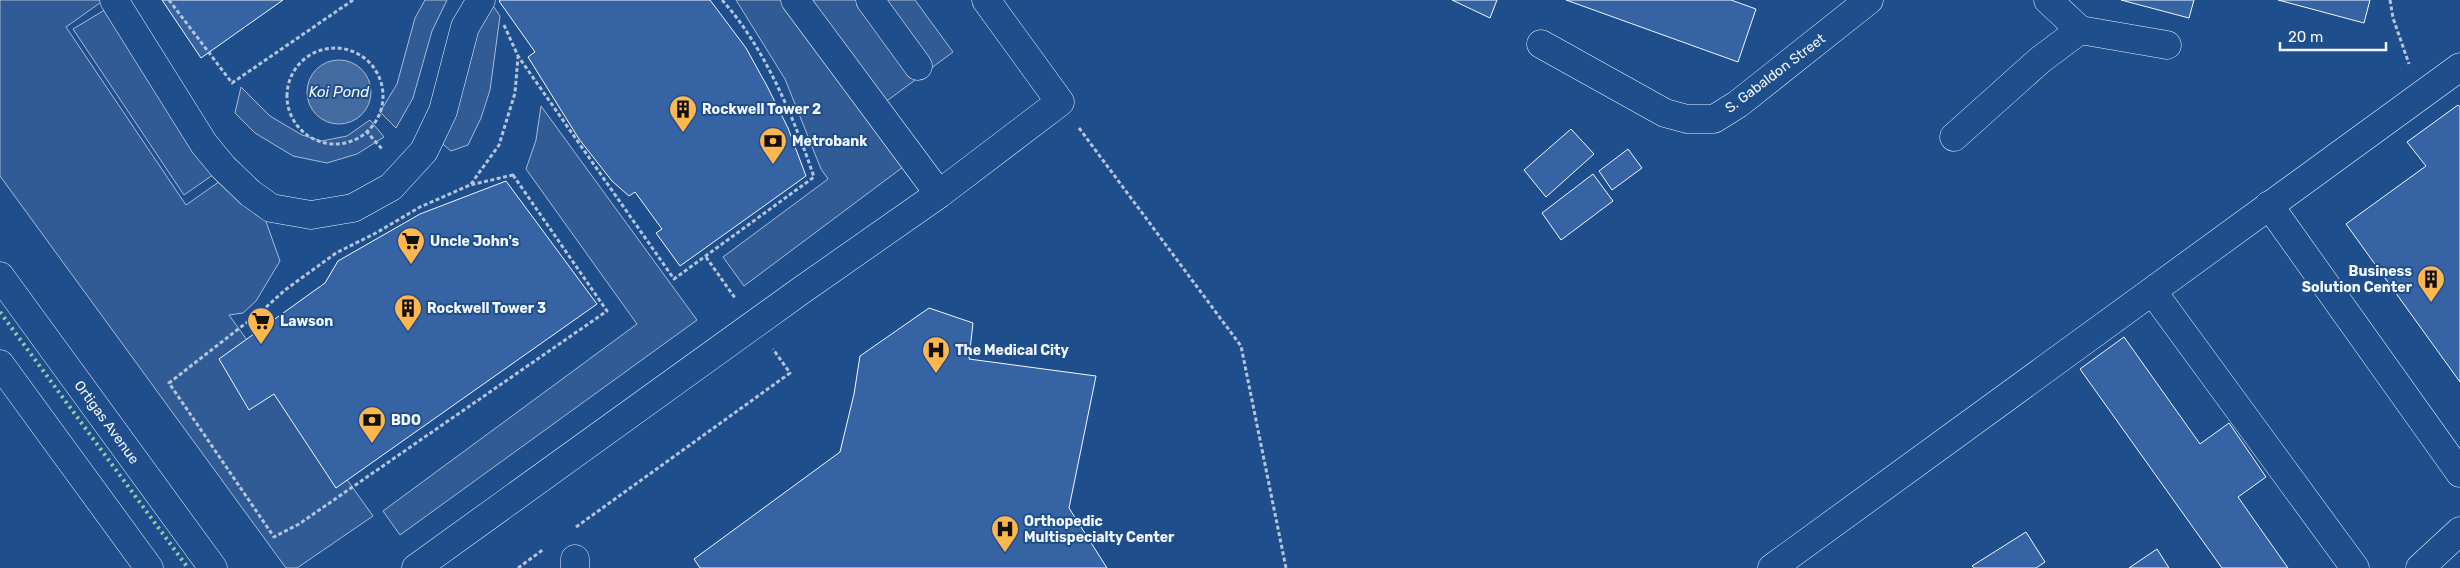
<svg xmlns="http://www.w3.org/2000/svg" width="2460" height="568" font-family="Rubik,sans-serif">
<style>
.built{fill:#305b95;stroke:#a8bbd7}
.water{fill:#446ba0;stroke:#a8bbd7}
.building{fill:#3563a3;stroke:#f2f6ff}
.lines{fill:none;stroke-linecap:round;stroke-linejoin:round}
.minor-casing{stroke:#f2f6ff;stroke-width:29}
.major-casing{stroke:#f2f6ff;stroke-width:29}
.path{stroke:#b3c4dc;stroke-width:3;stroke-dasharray:4 2.5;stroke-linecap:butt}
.minor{stroke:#1f4e8c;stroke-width:28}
.major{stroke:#1f4e8c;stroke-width:28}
.hedge{stroke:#97c8a6;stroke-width:4;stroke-dasharray:2.5 4;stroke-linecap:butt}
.labels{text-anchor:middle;stroke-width:4;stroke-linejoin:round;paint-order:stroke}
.street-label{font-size:14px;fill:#f2f6ff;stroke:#1f4e8c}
.poi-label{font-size:14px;font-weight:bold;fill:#f2f6ff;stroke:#1f4e8c;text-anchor:start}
.water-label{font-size:15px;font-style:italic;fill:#f2f6ff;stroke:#1f4e8c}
</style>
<rect width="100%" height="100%" fill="#1f4e8c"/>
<path class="built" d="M 0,0 L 104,0 L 66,27 L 186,205 L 223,179 L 264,216 L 280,261 L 256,301 L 243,313 L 229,315 L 373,516 L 297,568 L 286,568 L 0,176 Z
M 425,0 L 447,0 L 432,31 L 413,98 L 396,128 L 380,112 L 397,84 L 415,18 Z
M 489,0 L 500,16 L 490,90 L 481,118 L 468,145 L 451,151 L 432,135 Z
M 736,0 L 781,0 L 903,167 L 744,286 L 723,257 L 828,179 L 821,169 L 785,79 Z
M 808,0 L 915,0 L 953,52 L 884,103 Z
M 108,8 L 217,172 L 184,195 L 73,29 Z
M 241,87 L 270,116 L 302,135 L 322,141 L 347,136 L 370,120 L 384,137 L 357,154 L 327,163 L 293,156 L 255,133 L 235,113 Z
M 541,106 L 697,320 L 400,535 L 383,511 L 637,324 L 526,169 L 536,140 Z"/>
<path class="water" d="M307 92a32 32 0 1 1 64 0a32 32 0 1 1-64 0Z"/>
<path class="building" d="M 162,0 L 283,0 L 201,58 Z
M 501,0 L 710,0 L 746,48 L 767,86 L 788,128 L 806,176 L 680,266 L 656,233 L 662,229 L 635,192 L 629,196 L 612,181 L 579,139 L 528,57 L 535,52 L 499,1 Z
M 1452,0 L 1497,0 L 1490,18 Z
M 1566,0 L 1731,0 L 1756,9 L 1738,62 Z
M 2121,0 L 2194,0 L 2189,18 Z
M 2278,0 L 2370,0 L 2364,23 Z
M 2458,105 L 2460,107 L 2460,382 L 2346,224 L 2426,166 L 2407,142 Z
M 1571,129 L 1594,154 L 1546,197 L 1524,170 Z
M 1628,149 L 1642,168 L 1612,190 L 1599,171 Z
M 1593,174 L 1613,201 L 1561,240 L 1542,213 Z
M 506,181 L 597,304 L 336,488 L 274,394 L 249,410 L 219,359 L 325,283 L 338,261 L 420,214 Z
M 929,308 L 973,323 L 969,359 L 1096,376 L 1069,508 L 1107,568 L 700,568 L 694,559 L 840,452 L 854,394 L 860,356 Z
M 2124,337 L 2200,444 L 2229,423 L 2266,477 L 2238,497 L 2288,568 L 2222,568 L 2080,369 Z
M 2026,532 L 2045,562 L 2036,568 L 1974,568 L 1972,566 Z
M 2157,549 L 2169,568 L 2129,568 Z"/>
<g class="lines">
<g class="minor-casing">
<path id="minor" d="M 114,0 L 204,144 L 223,167 L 250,193 L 271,208 L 311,215 L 353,208 L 391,187 L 424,151 L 443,111 L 465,27 L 481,0
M 795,0 L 939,194
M 870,0 L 918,66
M 2048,0 L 2080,30 L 2167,45
M 1541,44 L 1665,113 L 1687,119 L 1714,119 L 1738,104 L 1869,0
M 1954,137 L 2040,60 L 2080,30
M 2269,205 L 2460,473
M 2153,292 L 2355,568
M 416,568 L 799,292 L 939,194 L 1060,102 L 986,0
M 575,568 L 575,559
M 1772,568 L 2460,67
M 2420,568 L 2460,531"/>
</g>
<g class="major-casing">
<path id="major" d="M 0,276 L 213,568
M 0,364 L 149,568"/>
</g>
<path class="path" d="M 169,0 L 232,83 L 353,0
M 2390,0 L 2393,18 L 2409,64
M 504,25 L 518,56 L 674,279 L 814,177 C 794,118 764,46 722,0
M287 96a48 48 0 1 1 96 0a48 48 0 1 1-96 0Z
M 1079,128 L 1241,346 L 1286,568
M 366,131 L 382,149
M 513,175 L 607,311 L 299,524 L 274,537 L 169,383 L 264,309 L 285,290 L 336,253 L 376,233 L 420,207 L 470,185 Z
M 471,184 L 499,145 L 515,93 L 518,57
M 706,257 L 735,298
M 576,527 L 790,373 L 773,349
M 518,568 L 544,549"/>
<use href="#minor" class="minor"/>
<use href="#major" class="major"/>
<path class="hedge" d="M 0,312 L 188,568"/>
</g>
<defs>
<g id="building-pin" transform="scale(1.4375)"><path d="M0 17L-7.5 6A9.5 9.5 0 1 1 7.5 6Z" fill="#ffb74d" stroke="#1f4e8c"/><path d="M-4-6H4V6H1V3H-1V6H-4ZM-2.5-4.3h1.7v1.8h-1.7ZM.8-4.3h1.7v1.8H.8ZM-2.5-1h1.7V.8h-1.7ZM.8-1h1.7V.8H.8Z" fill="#111"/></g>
<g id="bank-pin" transform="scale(1.4375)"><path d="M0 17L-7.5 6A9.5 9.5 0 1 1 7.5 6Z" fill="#ffb74d" stroke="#1f4e8c"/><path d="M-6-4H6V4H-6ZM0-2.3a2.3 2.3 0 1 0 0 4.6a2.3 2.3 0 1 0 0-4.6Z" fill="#111"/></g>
<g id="supermarket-pin" transform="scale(1.4375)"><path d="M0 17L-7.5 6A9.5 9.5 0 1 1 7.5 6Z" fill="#ffb74d" stroke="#1f4e8c"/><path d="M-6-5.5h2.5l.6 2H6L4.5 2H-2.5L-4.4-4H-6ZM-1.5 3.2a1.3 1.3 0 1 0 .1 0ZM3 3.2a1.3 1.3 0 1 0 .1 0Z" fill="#111"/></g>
<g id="hospital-pin" transform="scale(1.4375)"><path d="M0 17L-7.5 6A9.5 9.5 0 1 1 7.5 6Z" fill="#ffb74d" stroke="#1f4e8c"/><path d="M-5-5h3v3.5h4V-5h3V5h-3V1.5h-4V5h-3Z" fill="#111"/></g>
</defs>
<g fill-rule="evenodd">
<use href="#building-pin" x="683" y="109"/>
<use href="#bank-pin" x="773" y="141"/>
<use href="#supermarket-pin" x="411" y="241"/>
<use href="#building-pin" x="2431" y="279"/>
<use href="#building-pin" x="408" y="308"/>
<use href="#supermarket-pin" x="261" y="321"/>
<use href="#hospital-pin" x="936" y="350"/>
<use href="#bank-pin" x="372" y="420"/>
<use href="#hospital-pin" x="1005" y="529"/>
</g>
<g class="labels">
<g class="street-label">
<text transform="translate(1775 73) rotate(-37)" y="5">S. Gabaldon Street</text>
<text transform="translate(107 422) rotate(54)" y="5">Ortigas Avenue</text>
</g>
<g class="poi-label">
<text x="702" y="114">Rockwell Tower 2</text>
<text x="792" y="146">Metrobank</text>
<text x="430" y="246">Uncle John's</text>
<text x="2412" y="276" text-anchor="end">Business<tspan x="2412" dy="16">Solution Center</tspan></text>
<text x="427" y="313">Rockwell Tower 3</text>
<text x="280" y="326">Lawson</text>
<text x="955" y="355">The Medical City</text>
<text x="391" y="425">BDO</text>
<text x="1024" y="526">Orthopedic<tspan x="1024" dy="16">Multispecialty Center</tspan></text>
</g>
<g class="water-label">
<text x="339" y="97">Koi Pond</text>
</g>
</g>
<path d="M2280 42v8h106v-8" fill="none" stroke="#f2f6ff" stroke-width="2.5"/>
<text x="2288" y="42" font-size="15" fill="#f2f6ff" stroke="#1f4e8c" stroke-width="4" paint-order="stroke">20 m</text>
</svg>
